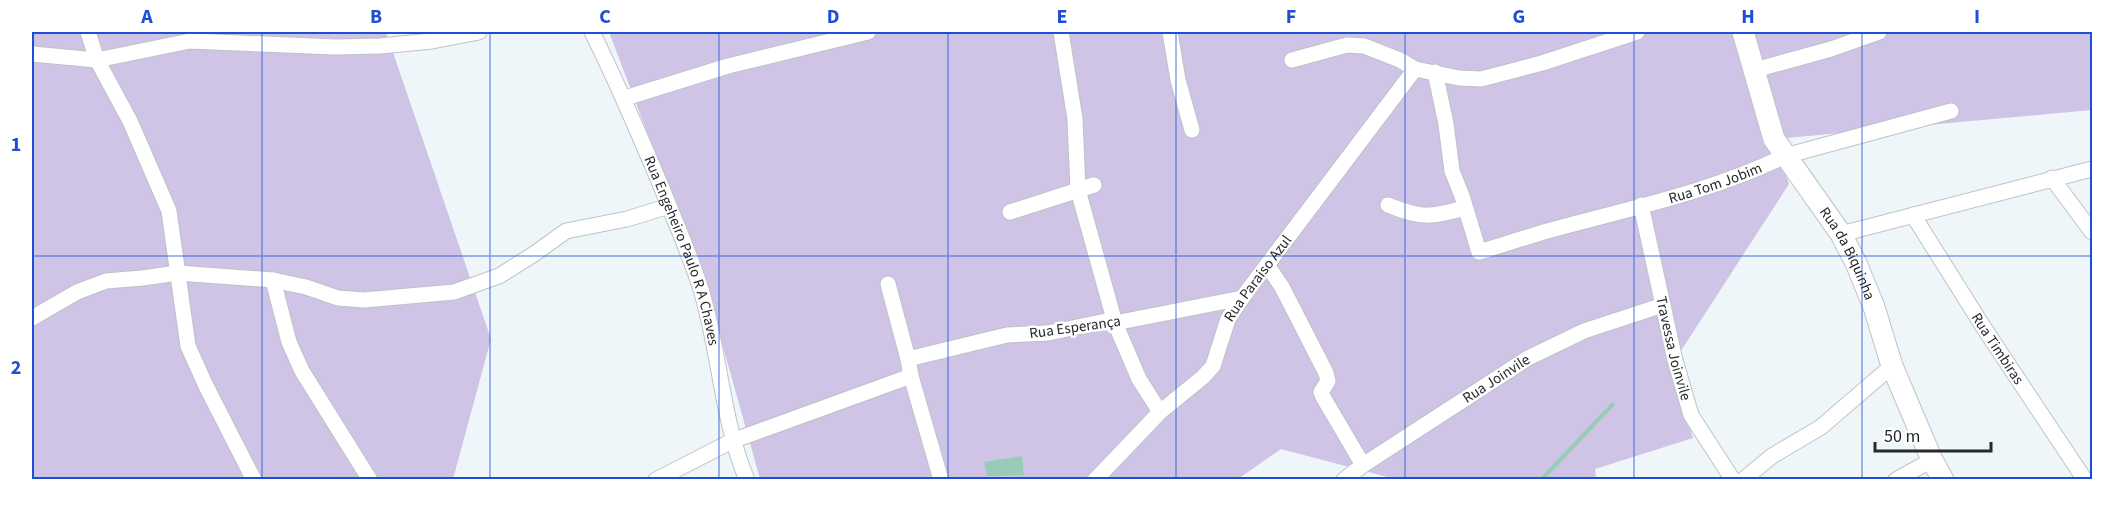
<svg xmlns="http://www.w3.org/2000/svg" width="2124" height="511" font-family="'Source Sans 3',sans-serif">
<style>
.green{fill:#cfc3e6}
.water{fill:#98ccb9}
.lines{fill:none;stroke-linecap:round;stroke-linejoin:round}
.street-casing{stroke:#bcc4c8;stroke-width:17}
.secondary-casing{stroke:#bcc4c8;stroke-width:23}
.street{stroke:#fff;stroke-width:15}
.secondary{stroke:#fff;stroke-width:21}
.grid{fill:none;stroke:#1d4ed8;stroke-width:1.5;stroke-opacity:0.55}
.labels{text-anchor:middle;stroke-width:5;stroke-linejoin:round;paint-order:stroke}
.street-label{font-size:15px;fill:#26282a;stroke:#fff}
.neatline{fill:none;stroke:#1d4ed8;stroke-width:2}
.grid-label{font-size:20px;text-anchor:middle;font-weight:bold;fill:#1d4ed8}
</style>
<rect width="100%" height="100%" fill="#eef6fa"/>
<path class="green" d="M 32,32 L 386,32 L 491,339 L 453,479 L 32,479 Z
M 609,32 L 2092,32 L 2092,110 L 1774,139 L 1789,184 L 1675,360 L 1661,357 L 1668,359 L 1693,438 L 1595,469 L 1596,479 L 1395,479 L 1281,449 L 1238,479 L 760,479 L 708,293 Z"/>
<path class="water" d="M 1612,402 L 1615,405 L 1545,479 L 1539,479 Z
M 1022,456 L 1024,475 L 987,476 L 984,462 Z"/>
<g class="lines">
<g class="street-casing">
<g id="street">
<path d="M 88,32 L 97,60 L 130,121 L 169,211 L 188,346 L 206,386 L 254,480"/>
<path id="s1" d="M 592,32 C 617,82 639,134 661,186 C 675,222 691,256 702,293 C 720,355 722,420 747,480"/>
<path d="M 1061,32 L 1075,119 L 1078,190 L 1115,323 L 1139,379 L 1160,412"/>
<path d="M 1170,32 L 1178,80 L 1192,130"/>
<path d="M 32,54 L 97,60 L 190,41 L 336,47 L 380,46 L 432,41 L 479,32"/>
<path d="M 1292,60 L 1347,45 L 1364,46 L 1400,60 L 1415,69 L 1459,78 L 1481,79 L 1542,63 L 1637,32"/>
<path d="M 1755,70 L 1831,49 L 1879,32"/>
<path id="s2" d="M 1435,72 L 1446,124 L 1452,171 L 1462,196 L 1479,252 C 1507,244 1534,234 1562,227 C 1637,207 1715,190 1785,156 L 1951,111"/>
<path d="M 625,98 L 728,66 L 868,32"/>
<path d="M 2052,178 L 2092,232"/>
<path d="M 1388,205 C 1422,219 1430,217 1465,208"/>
<path id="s3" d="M 1641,205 L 1675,360 L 1691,415 L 1733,480"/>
<path d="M 1010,212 L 1094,185"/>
<path id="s4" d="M 1913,215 L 1982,325 L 2085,480"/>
<path d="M 1841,234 L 2092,169"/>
<path d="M 1267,265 L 1282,287 L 1326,373 L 1328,381 L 1321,392 L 1323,397 L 1363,465"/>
<path d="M 273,280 L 289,342 L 302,371 L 370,480"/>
<path d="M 888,284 L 908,359 L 911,376 L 941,480"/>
<path d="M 32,318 L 77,292 L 106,281 L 142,278 L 178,273 L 273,280 L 306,287 L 338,298 L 364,300 L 454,292 L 499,276 L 534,254 L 566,231 L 627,219 L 669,206"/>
<path d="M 908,359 L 1007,335 L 1048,333 L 1111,320 L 1115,323 L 1242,298"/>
<path d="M 656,480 L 732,441 L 911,376"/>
<path id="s5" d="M 1095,480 L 1160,412 L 1203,377 L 1213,366 L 1228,319 L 1242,298 L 1415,69"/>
<path id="s6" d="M 1344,480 L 1363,465 L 1528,358 L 1584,331 L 1663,305"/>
<path d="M 1743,480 L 1772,456 L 1821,427 L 1892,366"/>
<path d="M 1896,480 L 1932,460"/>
</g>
</g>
<g class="secondary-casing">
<g id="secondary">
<path id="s7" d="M 1743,32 L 1774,139 L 1841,234 L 1856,263 L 1874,307 L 1892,366 L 1932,460 L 1943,480"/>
</g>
</g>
<use href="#street" class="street"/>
<use href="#secondary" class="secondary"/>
</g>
<path class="grid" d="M 262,32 L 262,480M 490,32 L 490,480M 719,32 L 719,480M 948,32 L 948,480M 1176,32 L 1176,480M 1405,32 L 1405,480M 1634,32 L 1634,480M 1862,32 L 1862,480M 32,256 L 2092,256"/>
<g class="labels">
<g class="street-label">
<text dy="5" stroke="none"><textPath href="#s2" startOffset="432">Rua Tom Jobim</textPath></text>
<text dy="5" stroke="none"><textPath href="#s1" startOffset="237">Rua Engeheiro Paulo R A Chaves</textPath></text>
<text dy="5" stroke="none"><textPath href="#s7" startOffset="248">Rua da Biquinha</textPath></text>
<text dy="5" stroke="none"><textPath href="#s5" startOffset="264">Rua Paraiso Azul</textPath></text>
<text transform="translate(1075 327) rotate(-8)" y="5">Rua Esperança</text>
<text dy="5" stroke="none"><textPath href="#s3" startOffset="147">Travessa Joinvile</textPath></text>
<text dy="5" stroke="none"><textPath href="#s4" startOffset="158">Rua Timbiras</textPath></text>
<text dy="5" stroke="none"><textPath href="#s6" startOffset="183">Rua Joinvile</textPath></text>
</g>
</g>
<rect width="2124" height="511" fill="none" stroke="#ffffff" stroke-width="66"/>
<path d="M1875 442v9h116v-9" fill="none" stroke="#26282a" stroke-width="3"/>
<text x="1884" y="442" font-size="18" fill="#26282a" stroke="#ffffff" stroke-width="4.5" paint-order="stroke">50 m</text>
<rect x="33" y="33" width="2058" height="445" class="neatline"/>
<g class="grid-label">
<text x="147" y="23">A</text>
<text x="376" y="23">B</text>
<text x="605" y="23">C</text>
<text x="833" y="23">D</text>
<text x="1062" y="23">E</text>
<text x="1291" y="23">F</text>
<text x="1519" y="23">G</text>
<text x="1748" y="23">H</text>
<text x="1977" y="23">I</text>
<text x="16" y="151">1</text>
<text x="16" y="374">2</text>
</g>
</svg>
